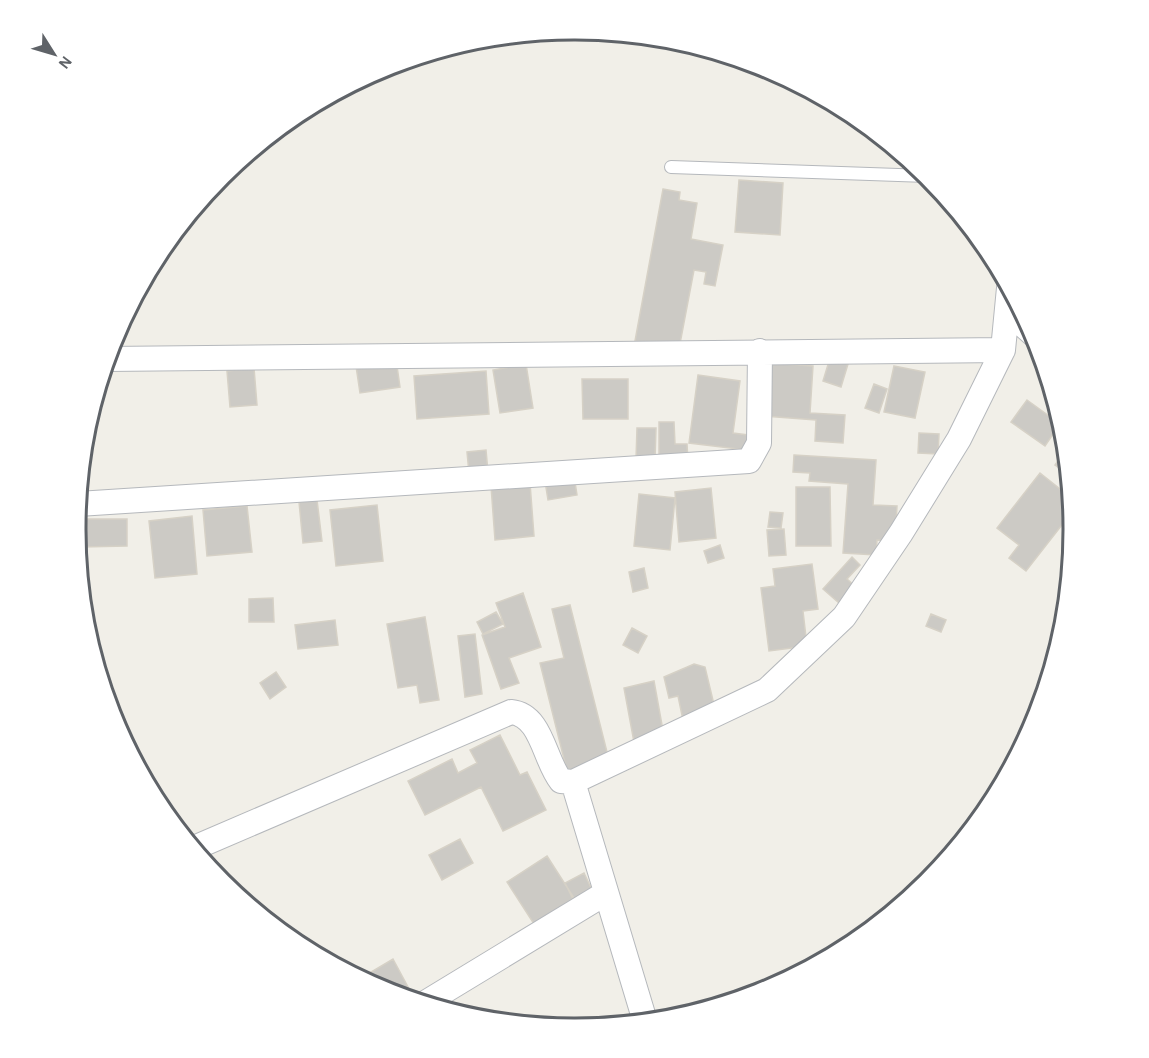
<svg xmlns="http://www.w3.org/2000/svg" width="1149" height="1058" font-family="'Alegreya Sans',sans-serif">
<style>
.building{fill:#cccac5;stroke:#d6d1c6;stroke-width:1.5}
.lines{fill:none;stroke-linecap:round;stroke-linejoin:round}
.service-casing{stroke:#b5b8bc;stroke-width:14}
.minor-casing{stroke:#b5b8bc;stroke-width:26}
.service{stroke:#fff;stroke-width:12}
.minor{stroke:#fff;stroke-width:24}
.rim{fill:none;stroke:#5f6368;stroke-width:3}
</style>
<rect width="100%" height="100%" fill="#f1efe8"/>
<path class="building" d="M 739,180 L 783,183 L 780,235 L 735,232 Z
M 663,189 L 680,192 L 679,200 L 697,203 L 691,239 L 723,245 L 715,286 L 704,284 L 706,272 L 694,270 L 679,349 L 635,341 Z
M 830,358 L 848,364 L 841,387 L 823,381 Z
M 396,359 L 400,387 L 360,393 L 356,366 Z
M 768,363 L 813,366 L 810,413 L 845,415 L 843,443 L 815,441 L 816,420 L 764,416 Z
M 526,364 L 533,408 L 500,413 L 493,370 Z
M 894,366 L 925,372 L 915,418 L 884,412 Z
M 254,368 L 257,405 L 230,407 L 227,371 Z
M 486,371 L 489,414 L 417,419 L 414,376 Z
M 698,375 L 740,381 L 733,433 L 748,435 L 746,450 L 689,443 Z
M 582,379 L 628,379 L 628,419 L 583,419 Z
M 874,384 L 887,389 L 879,413 L 865,408 Z
M 1027,400 L 1060,424 L 1045,446 L 1011,422 Z
M 659,422 L 674,422 L 675,444 L 687,444 L 688,461 L 659,462 Z
M 637,428 L 656,428 L 655,460 L 636,459 Z
M 919,433 L 939,434 L 938,454 L 918,453 Z
M 1066,449 L 1068,474 L 1055,465 Z
M 486,450 L 488,472 L 469,473 L 467,452 Z
M 794,455 L 876,460 L 873,505 L 897,506 L 895,541 L 877,540 L 876,555 L 843,553 L 848,484 L 809,481 L 810,473 L 793,472 Z
M 1040,473 L 1070,497 L 1072,512 L 1026,571 L 1009,558 L 1019,545 L 997,528 Z
M 574,476 L 577,495 L 548,500 L 545,481 Z
M 530,483 L 534,536 L 495,540 L 491,486 Z
M 796,487 L 830,487 L 831,546 L 796,546 Z
M 711,488 L 716,538 L 679,542 L 675,492 Z
M 639,494 L 675,498 L 670,550 L 634,546 Z
M 317,500 L 322,541 L 303,543 L 299,502 Z
M 377,505 L 383,561 L 336,566 L 330,510 Z
M 247,506 L 252,552 L 207,556 L 203,510 Z
M 770,512 L 783,513 L 781,528 L 768,527 Z
M 192,516 L 197,574 L 155,578 L 149,521 Z
M 81,519 L 127,519 L 127,546 L 81,547 Z
M 784,529 L 786,555 L 769,556 L 767,530 Z
M 720,545 L 724,558 L 708,563 L 704,551 Z
M 852,557 L 860,565 L 847,579 L 855,586 L 839,603 L 823,589 Z
M 812,564 L 818,609 L 803,611 L 807,646 L 769,651 L 761,588 L 775,586 L 773,569 Z
M 644,568 L 648,588 L 633,592 L 629,572 Z
M 523,593 L 541,647 L 509,658 L 519,683 L 501,689 L 482,635 L 505,627 L 496,603 Z
M 273,598 L 274,622 L 249,622 L 249,599 Z
M 570,605 L 609,760 L 567,771 L 540,663 L 564,658 L 552,609 Z
M 496,612 L 503,624 L 483,634 L 477,622 Z
M 931,614 L 946,620 L 941,632 L 926,626 Z
M 425,617 L 439,700 L 420,703 L 417,685 L 398,688 L 387,624 Z
M 335,620 L 338,645 L 298,649 L 295,625 Z
M 632,628 L 647,636 L 638,653 L 623,645 Z
M 475,634 L 482,694 L 465,697 L 458,636 Z
M 694,664 L 705,667 L 716,713 L 683,720 L 678,696 L 669,698 L 664,677 Z
M 276,672 L 286,687 L 270,699 L 260,683 Z
M 654,681 L 664,736 L 634,742 L 624,688 Z
M 500,735 L 520,775 L 527,772 L 546,810 L 503,831 L 481,787 L 425,815 L 408,781 L 452,759 L 458,773 L 477,763 L 470,750 Z
M 460,839 L 473,863 L 442,880 L 429,855 Z
M 547,856 L 574,898 L 534,924 L 507,882 Z
M 584,873 L 592,890 L 573,899 L 565,883 Z
M 393,959 L 414,998 L 413,999 L 383,990 L 361,978 Z"/>
<g class="lines">
<g class="service-casing">
<path id="service" d="M 671,167 L 927,176"/>
</g>
<g class="minor-casing">
<path id="minor" d="M 1008,312 L 1033,334
M 107,359 L 1003,350
M 78,504 L 749,461 L 759,443 L 760,351
M 573,782 L 645,1021
M 194,848 L 511,712 C 542,715 544,760 561,781 L 573,782 L 767,690 L 844,617 L 901,533 L 959,439 L 1003,350 L 1009,288
M 425,1003 L 606,893"/>
</g>
<use href="#service" class="service"/>
<use href="#minor" class="minor"/>
</g>
<path d="M0 0H1149V1058H0ZM574 40H575A488 488 0 0 1 1063 528V530A488 488 0 0 1 575 1018H574A488 488 0 0 1 86 530V528A488 488 0 0 1 574 40Z" fill="#fff" fill-rule="evenodd"/>
<path class="rim" d="M574 40H575A488 488 0 0 1 1063 528V530A488 488 0 0 1 575 1018H574A488 488 0 0 1 86 530V528A488 488 0 0 1 574 40Z"/>
<g transform="translate(54 54) rotate(127)" stroke="#ffffff" stroke-width="4.5" paint-order="stroke">
<path d="M0-4.5L10 22L0 15L-10 22Z" fill="#5f6368"/>
<text y="-9" font-size="16" font-weight="bold" text-anchor="middle" fill="#5f6368">N</text>
</g>
</svg>
